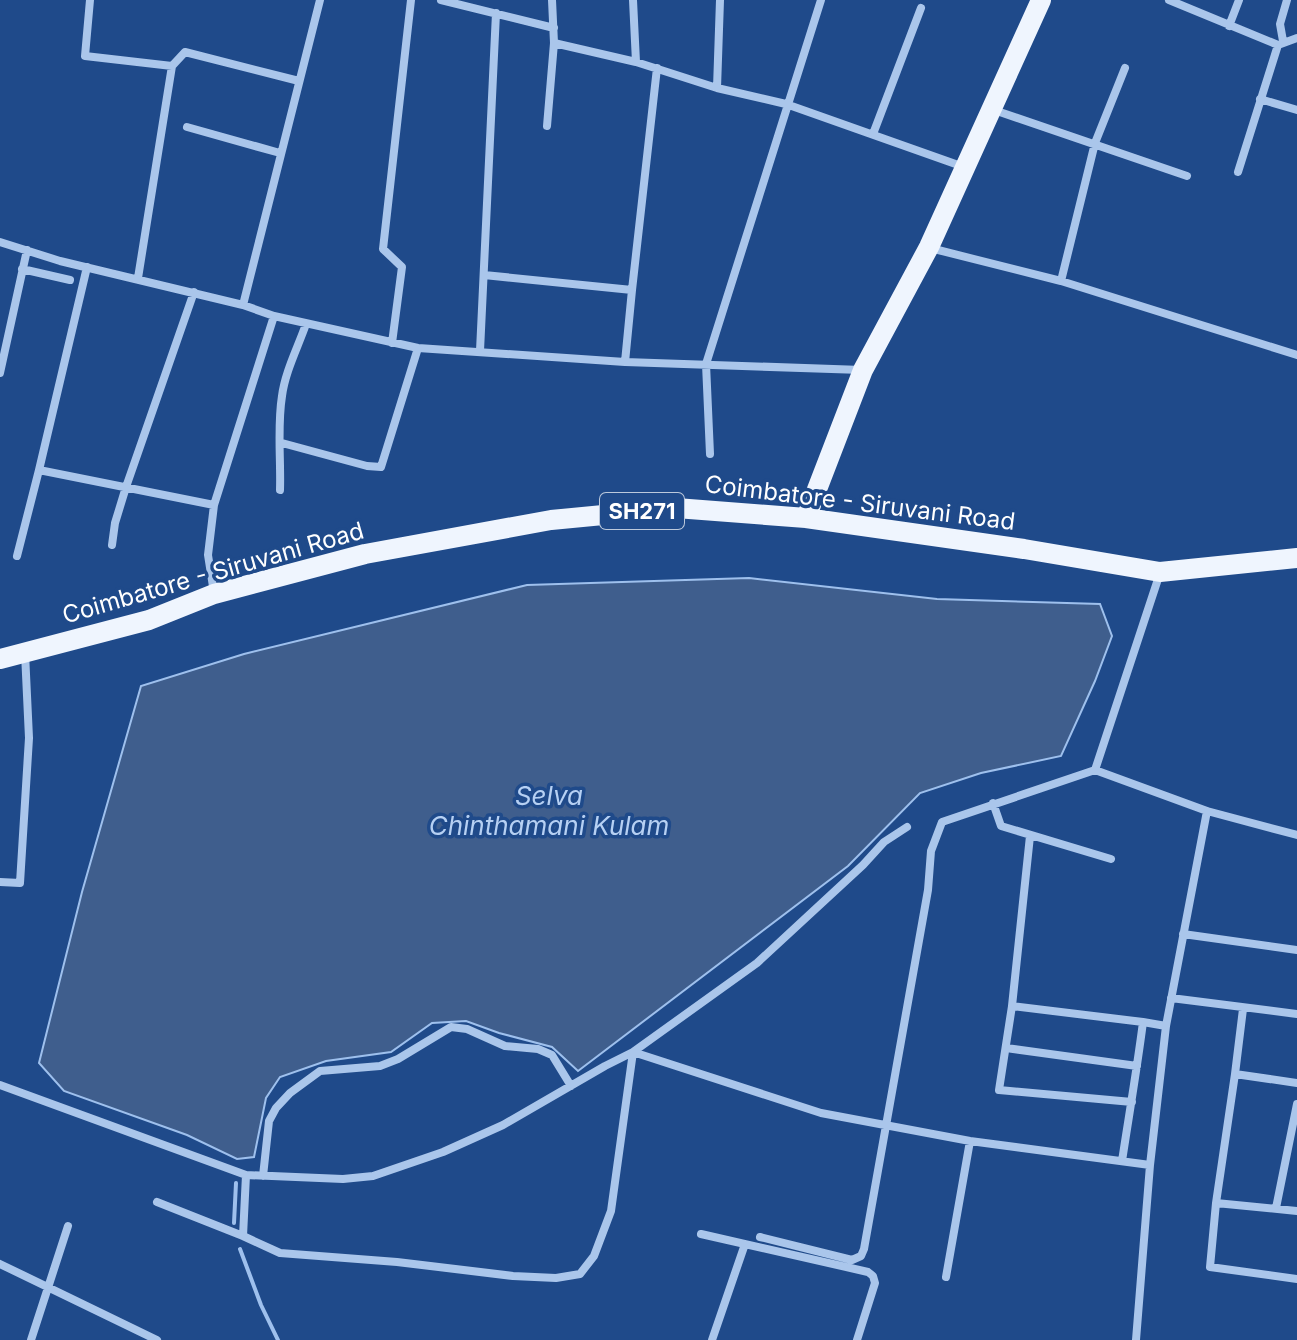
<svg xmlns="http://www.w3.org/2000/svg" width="1297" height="1340" font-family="Inter,sans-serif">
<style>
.water{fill:#3f5e8d;stroke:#9ec0ed;stroke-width:2}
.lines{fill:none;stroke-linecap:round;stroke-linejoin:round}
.stream{stroke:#9ec0ed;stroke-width:4}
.minor{stroke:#aac6eb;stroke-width:8}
.primary{stroke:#eff5fe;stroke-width:20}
.labels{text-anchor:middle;stroke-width:7;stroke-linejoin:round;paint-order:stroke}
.shield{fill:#1f4a8a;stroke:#bcc9dc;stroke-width:2}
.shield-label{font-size:22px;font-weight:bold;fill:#fff}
.street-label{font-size:24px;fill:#fff;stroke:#1f4a8a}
.water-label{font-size:26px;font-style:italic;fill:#b6d0f3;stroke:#1f4a8a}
</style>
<rect width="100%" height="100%" fill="#1f4a8a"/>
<path class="water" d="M 749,578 L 937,599 L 1100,604 L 1112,636 L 1095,681 L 1061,756 L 981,773 L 920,793 L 848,866 L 578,1071 L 552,1047 L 499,1033 L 466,1021 L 432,1023 L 391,1052 L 326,1061 L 280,1077 L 266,1098 L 254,1157 L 237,1159 L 187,1135 L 64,1091 L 39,1063 L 82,892 L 141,686 L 244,654 L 527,585 Z"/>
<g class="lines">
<path class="stream" d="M 234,1223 L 236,1183
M 240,1249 L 261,1305 L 278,1340"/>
<path class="minor" d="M 90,0 L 85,56 L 172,66 L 138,278
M 441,0 L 554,28
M 633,0 L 636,62
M 1169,0 L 1278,45 L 1297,38
M 1229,26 L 1239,0
M 1283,41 L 1280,24 L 1287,0
M 554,43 L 636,62 L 717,88 L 786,104 L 964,167
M 172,66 L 185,52 L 299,81
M 717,88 L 720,0
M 1260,99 L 1297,110
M 991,109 L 1187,176
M 547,126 L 554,43 L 552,0
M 187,127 L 280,153
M 873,134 L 921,8
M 1238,172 L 1278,45
M 0,242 L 60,261 L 243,305 L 274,316 L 418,348 L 625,362 L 862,370
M 930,248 L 1061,281 L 1297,355
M 22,269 L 70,280
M 484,275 L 632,290 L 657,68
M 1061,281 L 1095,143 L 1125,68
M 243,305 L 320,0
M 392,343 L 402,267 L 383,249 L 411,0
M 480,351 L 496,13
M 625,362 L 632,290
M 0,373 L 27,250
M 282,443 L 367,466 L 381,467 L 418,348
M 710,454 L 706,364 L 821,0
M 39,470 L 87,267
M 280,490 C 281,459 277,427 282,396 C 285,372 298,347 306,324
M 112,545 L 115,523 L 126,487 L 194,292
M 17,556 L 39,470 L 214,505
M 1160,573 L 1095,770 L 1207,811 L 1297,835
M 214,593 L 208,555 L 214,505 L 274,316
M 993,803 L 1001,826 L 1111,859
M 0,882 L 20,883 L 29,738 L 25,653
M 1183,934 L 1297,950
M 1171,998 L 1297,1014
M 1012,1006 L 1030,836
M 1143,1022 L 1166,1026
M 1006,1048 L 1137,1066
M 1235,1074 L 1243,1009
M 1297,1083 L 1235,1074 L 1216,1203 L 1210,1267 L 1297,1279
M 0,1085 L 246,1175 L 343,1179 L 373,1176 L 443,1152 L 503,1125 L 605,1066 L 633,1052 L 821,1113 L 970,1141 L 1150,1165
M 1122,1161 C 1129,1115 1137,1069 1143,1022 L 1012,1006 L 999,1090 L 1132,1102
M 246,1175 L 243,1236 L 280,1253 L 397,1262 L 513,1276 L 556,1278 L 580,1274 L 594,1256 L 611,1211 L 633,1052 L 757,963 L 863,865 L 884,842 L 907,827
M 263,1176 L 269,1121 L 276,1108 L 290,1093 L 320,1071 L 380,1066 L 398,1059 L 451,1027 L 467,1029 L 505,1046 L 538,1049 L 552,1055 L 571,1086
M 157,1202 L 243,1236
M 1216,1203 L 1297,1211
M 1276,1208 L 1297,1104
M 701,1234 L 868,1272 L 873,1276 L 875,1283 L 857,1340
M 760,1237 L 852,1260 L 861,1256 L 864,1249 L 928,890 L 931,851 L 942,822 L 1095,770
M 0,1264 L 157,1340
M 946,1277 L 970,1141
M 31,1340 L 68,1226
M 712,1340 L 745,1244
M 1136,1340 L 1150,1165 L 1166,1026 L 1207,811"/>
<path class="primary" d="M 806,518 L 863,370 L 929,247 L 1041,0
M 0,659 L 149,620 L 214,594 L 365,554 L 551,520 L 676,508 L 806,518 L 1024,549 L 1160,572 L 1297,558"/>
</g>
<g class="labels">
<rect class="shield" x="600" y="493" width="84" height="36" rx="6"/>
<g class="shield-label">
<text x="642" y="519">SH271</text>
</g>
<g class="street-label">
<text transform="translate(860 503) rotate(7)" y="8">Coimbatore - Siruvani Road</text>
<text transform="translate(213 573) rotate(-16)" y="8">Coimbatore - Siruvani Road</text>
</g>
<g class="water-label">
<text x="549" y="805">Selva<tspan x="549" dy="30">Chinthamani Kulam</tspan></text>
</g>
</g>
</svg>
